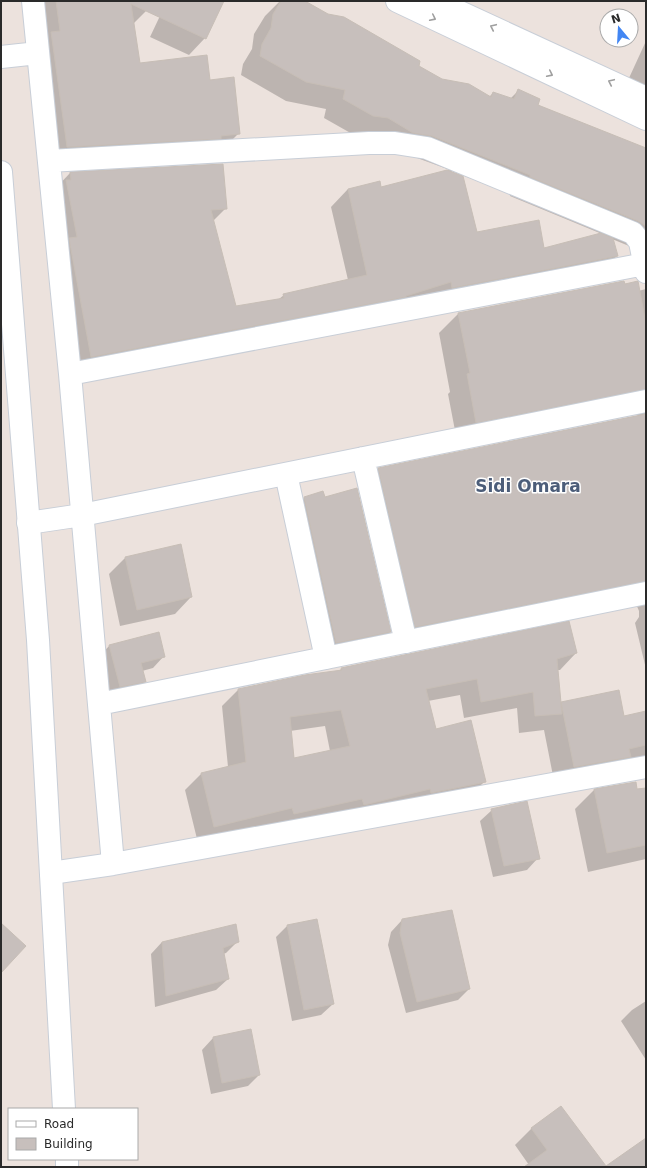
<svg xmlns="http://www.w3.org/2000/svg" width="647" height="1168" font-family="'DejaVu Sans',sans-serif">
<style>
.shadow{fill:#0003;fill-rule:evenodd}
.building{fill:#c7bfbc;stroke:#c7beb6;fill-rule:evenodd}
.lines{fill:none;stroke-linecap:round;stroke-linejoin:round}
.street-casing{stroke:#c8ced7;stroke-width:24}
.secondary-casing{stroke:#c8ced7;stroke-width:24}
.street{stroke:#fff;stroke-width:22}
.secondary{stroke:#fff;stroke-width:22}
.oneway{stroke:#9f9f9f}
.labels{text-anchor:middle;stroke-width:3;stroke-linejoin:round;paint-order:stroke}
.district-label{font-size:17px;font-weight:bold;fill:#4c5d79;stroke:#fff}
</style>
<rect width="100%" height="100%" fill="#ece2dd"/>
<path class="shadow" d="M 35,1 L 145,1 L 146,11 L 133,24 L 139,64 L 239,133 L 220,152 L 48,166 Z
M 167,1 L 223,1 L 205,38 L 189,55 L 150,37 Z
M 280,1 L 303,1 L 441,80 L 489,97 L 493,93 L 510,99 L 518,91 L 537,105 L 646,149 L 646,253 L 612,239 L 617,256 L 600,273 L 74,374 L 53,191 L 70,173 L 226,208 L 213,221 L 235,307 L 279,299 L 284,295 L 348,280 L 331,207 L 348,189 L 380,188 L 450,170 L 354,135 L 324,118 L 326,109 L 286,101 L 241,75 L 243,64 L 252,49 L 254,34 L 265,16 ZM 452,171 L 510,194 L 510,196 L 602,234 L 543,249 L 476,233 L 451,172 Z
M 646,41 L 646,119 L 618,102 Z
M 623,282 L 624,285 L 638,291 L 646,289 L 646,669 L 635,623 L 639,617 L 639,611 L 636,604 L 396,646 L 359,488 L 379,469 L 638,416 L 636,412 L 457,441 L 448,394 L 450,392 L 439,333 L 458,314 Z
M 304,498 L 324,498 L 390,632 L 374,648 L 320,659 L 288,514 Z
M 125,558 L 191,597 L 175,614 L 120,626 L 109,574 Z
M 109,646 L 164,656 L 153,668 L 142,671 L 145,681 L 133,693 L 109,698 L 98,658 Z
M 576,653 L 560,670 L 557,670 L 560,705 L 562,703 L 623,717 L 646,712 L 646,760 L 555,786 L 544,730 L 519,733 L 517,708 L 464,718 L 460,695 L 428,701 L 435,730 L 485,781 L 468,798 L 198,843 L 185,790 L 201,774 L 228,767 L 222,706 L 238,690 L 338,672 L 341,669 ZM 325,726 L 330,751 L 294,759 L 290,731 Z
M 635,783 L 636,791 L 646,789 L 646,859 L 588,872 L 575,809 L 594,790 Z
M 492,810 L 538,858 L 527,870 L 493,877 L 480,821 Z
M 402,920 L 469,989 L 458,1000 L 406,1013 L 388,945 L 391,932 Z
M 287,926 L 333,1004 L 321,1015 L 292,1021 L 276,937 Z
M 238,941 L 226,953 L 223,954 L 228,979 L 216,990 L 155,1007 L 151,954 L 162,942 Z
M 646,1001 L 646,1060 L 621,1021 L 632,1010 Z
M 213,1038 L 259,1075 L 248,1086 L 211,1094 L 202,1050 Z
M 561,1107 L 578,1167 L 526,1167 L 529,1165 L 515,1145 L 531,1129 Z"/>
<path class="building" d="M 56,1 L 224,1 L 206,39 L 131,4 L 140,63 L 207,55 L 210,80 L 234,77 L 240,134 L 221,136 L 221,139 L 67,147 L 51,32 L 60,31 Z
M 281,1 L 305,1 L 328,14 L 344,17 L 420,61 L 419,66 L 442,79 L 469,84 L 491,97 L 493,92 L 514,99 L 518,89 L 540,99 L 538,105 L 646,148 L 646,226 L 638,221 L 530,177 L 530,175 L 432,136 L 413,133 L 388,118 L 373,116 L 343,99 L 345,90 L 306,82 L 260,56 L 262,44 L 271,28 L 273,14 Z
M 223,164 L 227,209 L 211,210 L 236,306 L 284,298 L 283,294 L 367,275 L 348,189 L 380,181 L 381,187 L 447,170 L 463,176 L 477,232 L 539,220 L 544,248 L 601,233 L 613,238 L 618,256 L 452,288 L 451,282 L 406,296 L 406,297 L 91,357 L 70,244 L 69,238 L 77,237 L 66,180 L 71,180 L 70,172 Z
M 624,281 L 625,284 L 638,281 L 646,324 L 646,389 L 476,423 L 467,374 L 470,373 L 458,313 Z
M 646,414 L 646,581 L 415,627 L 378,468 Z
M 357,488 L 391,632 L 336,643 L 304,497 L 323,491 L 325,497 Z
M 181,544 L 192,597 L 137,610 L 125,557 Z
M 569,621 L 577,653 L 557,659 L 562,714 L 535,716 L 533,692 L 481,702 L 477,679 L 426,689 L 436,729 L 471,720 L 486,782 L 431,793 L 430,789 L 364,805 L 362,799 L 294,814 L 292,808 L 214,827 L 201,773 L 246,762 L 238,689 L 305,675 L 342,670 L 341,668 ZM 341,710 L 350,746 L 294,758 L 290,717 Z
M 159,632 L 165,657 L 141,663 L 146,682 L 120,687 L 109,645 Z
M 619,690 L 624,716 L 646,711 L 646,745 L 629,749 L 631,757 L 574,767 L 561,702 Z
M 636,782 L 637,789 L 646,788 L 646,845 L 607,853 L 594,789 Z
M 527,801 L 540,859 L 504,866 L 491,809 Z
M 452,910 L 470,989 L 417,1002 L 400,933 L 402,919 Z
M 317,919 L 334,1004 L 304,1010 L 287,925 Z
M 1,923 L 26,946 L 1,973 Z
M 236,924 L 239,942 L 223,948 L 229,979 L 166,996 L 162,942 Z
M 251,1029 L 260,1075 L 222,1083 L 213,1037 Z
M 561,1106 L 606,1166 L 646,1138 L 646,1167 L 524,1167 L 547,1150 L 531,1128 Z"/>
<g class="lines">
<g class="street-casing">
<path id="street" d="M 33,1 L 70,374 L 113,864
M 397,1 L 646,119
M 436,1 L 646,98
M 1,57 L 38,53
M 49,161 L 369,143 L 395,143 L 427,148 L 633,233 L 640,242 L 646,272
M 70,374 L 645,264
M 363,458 L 406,642
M 286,474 L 326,658
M 28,523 L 82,515 L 646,401
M 99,704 L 646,593
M 51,873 L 113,864 L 646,767"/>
</g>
<g class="secondary-casing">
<path id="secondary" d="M 1,172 L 38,640 L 64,1109
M 67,1159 L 67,1167"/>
</g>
<use href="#street" class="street"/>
<use href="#secondary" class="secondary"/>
</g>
<defs><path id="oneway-chevron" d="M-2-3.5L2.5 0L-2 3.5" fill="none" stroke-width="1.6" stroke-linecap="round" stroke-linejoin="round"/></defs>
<g class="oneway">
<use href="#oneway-chevron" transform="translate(433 18) rotate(26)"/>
<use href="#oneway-chevron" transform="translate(493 27) rotate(-155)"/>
<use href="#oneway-chevron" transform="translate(550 74) rotate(26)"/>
<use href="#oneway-chevron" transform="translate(611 82) rotate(-155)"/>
</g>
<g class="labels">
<g class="district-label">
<text x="528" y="492">Sidi Omara</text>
</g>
</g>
<rect width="647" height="1168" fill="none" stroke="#2a2a2a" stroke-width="4"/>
<rect x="8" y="1108" width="130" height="52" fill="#ffffff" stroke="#aaaaaa"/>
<rect x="16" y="1121" width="20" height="6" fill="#ffffff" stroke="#aaaaaa"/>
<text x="44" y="1128" font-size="12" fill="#2a2a2a">Road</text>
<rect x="16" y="1138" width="20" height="12" fill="#c7bfbc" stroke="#aaaaaa"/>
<text x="44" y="1148" font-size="12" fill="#2a2a2a">Building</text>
<g transform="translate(619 28) rotate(342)"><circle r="19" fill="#ffffff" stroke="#aaaaaa"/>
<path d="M0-3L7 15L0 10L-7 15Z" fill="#4286f3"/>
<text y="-6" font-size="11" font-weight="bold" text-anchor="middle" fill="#2a2a2a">N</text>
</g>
</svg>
